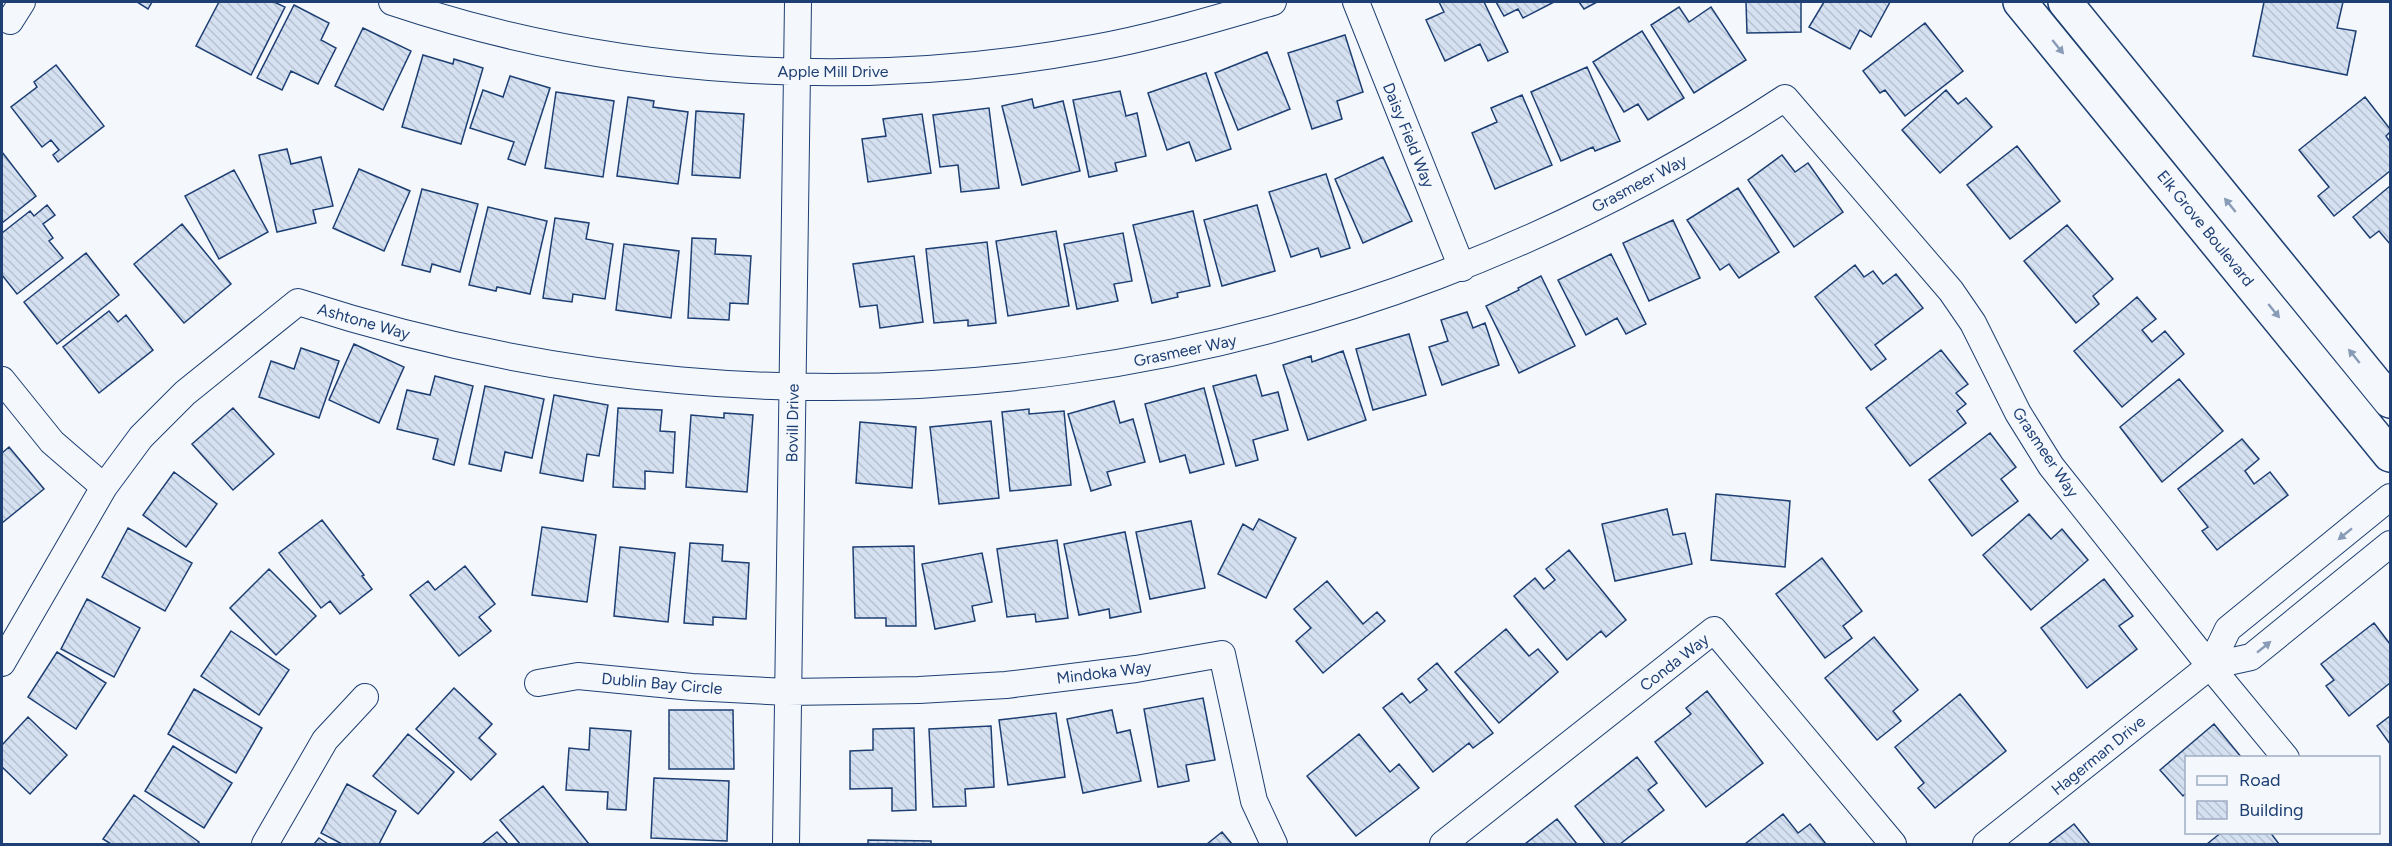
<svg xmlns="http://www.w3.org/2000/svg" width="2392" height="846" font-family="Figtree,sans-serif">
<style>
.building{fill:url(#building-back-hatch);stroke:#1d3f73;stroke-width:1.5}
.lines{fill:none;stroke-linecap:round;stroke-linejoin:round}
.minor-casing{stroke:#1d3f73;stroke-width:28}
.secondary-casing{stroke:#1d3f73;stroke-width:36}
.minor{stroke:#f4f7fb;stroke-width:26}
.secondary{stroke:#f4f7fb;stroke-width:33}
.oneway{fill:#889bb7}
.labels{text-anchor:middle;stroke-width:4.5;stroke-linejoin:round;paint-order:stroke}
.street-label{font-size:16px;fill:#1d3f73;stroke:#f4f7fb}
</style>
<defs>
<pattern id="building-back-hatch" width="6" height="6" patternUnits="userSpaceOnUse" patternTransform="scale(1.5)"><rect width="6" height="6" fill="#d5e0f0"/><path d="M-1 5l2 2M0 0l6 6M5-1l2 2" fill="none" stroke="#b6c1d1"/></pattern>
</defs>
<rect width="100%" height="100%" fill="#f4f7fb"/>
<path class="building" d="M 137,2 L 152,2 L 148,9 Z
M 219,2 L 274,2 L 285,7 L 251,75 L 196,46 Z
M 1439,2 L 1484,2 L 1508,52 L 1488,61 L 1480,44 L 1445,61 L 1426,20 L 1444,12 Z
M 1496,2 L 1554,2 L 1523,18 L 1518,9 L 1504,16 Z
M 1579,2 L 1597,2 L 1584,9 Z
M 1746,2 L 1801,2 L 1801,32 L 1747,33 Z
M 1824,2 L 1890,2 L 1871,37 L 1860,30 L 1850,49 L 1809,27 Z
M 2264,2 L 2343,2 L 2337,28 L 2356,31 L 2347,75 L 2253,56 Z
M 294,5 L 329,23 L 321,40 L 336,48 L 318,84 L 291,71 L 282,90 L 257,78 Z
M 1679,7 L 1689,22 L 1711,7 L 1746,60 L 1694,93 L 1651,25 Z
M 1925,23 L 1963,71 L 1905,116 L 1885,90 L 1880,93 L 1863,71 Z
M 363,28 L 411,51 L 383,110 L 335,86 Z
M 1642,31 L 1684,98 L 1648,120 L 1638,104 L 1624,112 L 1593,62 Z
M 1345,35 L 1363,92 L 1337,101 L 1342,119 L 1312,129 L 1288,53 Z
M 1267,52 L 1290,109 L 1238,130 L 1215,73 Z
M 423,55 L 453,64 L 454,59 L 483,68 L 461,144 L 402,127 Z
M 56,65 L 104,126 L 58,162 L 53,155 L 59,150 L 51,140 L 42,147 L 11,107 L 37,87 L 34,82 Z
M 1587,67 L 1620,141 L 1595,151 L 1593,147 L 1561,161 L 1531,92 Z
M 1206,73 L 1231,149 L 1196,161 L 1189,142 L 1167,150 L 1148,93 Z
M 510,76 L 550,88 L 525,165 L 508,159 L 514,142 L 470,128 L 483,90 L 503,97 Z
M 1946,90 L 1958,104 L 1966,98 L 1992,127 L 1940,173 L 1902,130 Z
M 1120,91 L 1126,116 L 1137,113 L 1146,156 L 1115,163 L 1117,171 L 1089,177 L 1073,100 Z
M 556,92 L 614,101 L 603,177 L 545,168 Z
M 1522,95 L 1552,165 L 1495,189 L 1472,133 L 1497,122 L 1491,108 Z
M 628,97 L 654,101 L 653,107 L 688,112 L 678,184 L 617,176 Z
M 2365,97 L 2390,129 L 2390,132 L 2386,136 L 2390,142 L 2390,171 L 2334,216 L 2318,196 L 2329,187 L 2299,150 Z
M 1032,99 L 1034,108 L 1063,101 L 1080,171 L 1022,185 L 1002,106 Z
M 989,108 L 999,188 L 961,192 L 958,165 L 940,167 L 933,115 Z
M 696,111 L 744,114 L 740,178 L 692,175 Z
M 922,114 L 931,173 L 868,182 L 862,139 L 886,136 L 883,119 Z
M 2017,146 L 2060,201 L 2010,239 L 1967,185 Z
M 287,149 L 291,164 L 321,157 L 333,206 L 313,210 L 316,223 L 277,232 L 259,155 Z
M 2,152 L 36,196 L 2,223 Z
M 1782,155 L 1795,172 L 1808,163 L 1843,212 L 1794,247 L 1748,180 Z
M 1383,157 L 1412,221 L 1363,243 L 1335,179 Z
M 359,169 L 410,191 L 384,251 L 333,228 Z
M 234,170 L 268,232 L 219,259 L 185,196 Z
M 1326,174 L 1350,248 L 1321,257 L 1318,248 L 1291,257 L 1269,192 Z
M 2390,186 L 2390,244 L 2379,231 L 2370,238 L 2353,217 Z
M 1738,188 L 1779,252 L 1739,278 L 1729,264 L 1720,270 L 1687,220 Z
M 422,189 L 478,204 L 460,272 L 432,264 L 430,272 L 402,265 Z
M 47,205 L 55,215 L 43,224 L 53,238 L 49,241 L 63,258 L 17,294 L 2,275 L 2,233 L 30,211 L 34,216 Z
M 1257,205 L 1275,271 L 1222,286 L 1204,220 Z
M 488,207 L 547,221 L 530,294 L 497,287 L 496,291 L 469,285 Z
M 1193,211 L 1210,286 L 1177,293 L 1178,297 L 1152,303 L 1133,225 Z
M 555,218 L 589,223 L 586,239 L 613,244 L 605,299 L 573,294 L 572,302 L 543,298 Z
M 1673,220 L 1700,278 L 1649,301 L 1623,243 Z
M 182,224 L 231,284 L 184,323 L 134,264 Z
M 2067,225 L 2113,279 L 2093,296 L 2099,304 L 2076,323 L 2024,261 Z
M 1056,231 L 1069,306 L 1008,316 L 996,241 Z
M 1123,233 L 1132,281 L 1114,284 L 1118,301 L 1077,309 L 1064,244 Z
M 692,238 L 716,239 L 715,254 L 751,256 L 748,304 L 730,303 L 729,320 L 688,318 Z
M 987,242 L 996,323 L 968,326 L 968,320 L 934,323 L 926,249 Z
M 624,244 L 679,251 L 671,318 L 616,310 Z
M 86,253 L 119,295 L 57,344 L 24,302 Z
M 1611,254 L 1646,324 L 1626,334 L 1617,318 L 1586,335 L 1558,280 Z
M 914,256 L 923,322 L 880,328 L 877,305 L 860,307 L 853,264 Z
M 1855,265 L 1864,277 L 1873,271 L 1883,284 L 1896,274 L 1923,308 L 1875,345 L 1886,359 L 1871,370 L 1815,297 Z
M 1541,276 L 1575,346 L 1519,373 L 1486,306 L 1519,290 L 1518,288 Z
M 2137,297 L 2156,319 L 2142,330 L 2152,342 L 2165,331 L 2184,354 L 2122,407 L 2074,351 Z
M 109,311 L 118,322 L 126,315 L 153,350 L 99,393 L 63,347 Z
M 1467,312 L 1473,328 L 1485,323 L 1499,365 L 1442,385 L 1429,347 L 1448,341 L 1441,320 Z
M 1409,334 L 1426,395 L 1373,410 L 1356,349 Z
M 354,344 L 404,367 L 379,423 L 329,400 Z
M 301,348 L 339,361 L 319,418 L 259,397 L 271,361 L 294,369 Z
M 1941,350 L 1968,384 L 1956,393 L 1966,404 L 1957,411 L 1966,423 L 1910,466 L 1866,408 Z
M 1343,351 L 1366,420 L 1308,440 L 1283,365 L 1311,356 L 1312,362 Z
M 1256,375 L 1262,396 L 1278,392 L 1288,430 L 1253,440 L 1258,460 L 1236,466 L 1213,386 Z
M 435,376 L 473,386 L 454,465 L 433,459 L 438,439 L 397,429 L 407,390 L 430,395 Z
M 2179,379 L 2223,431 L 2162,482 L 2120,427 Z
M 485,386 L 544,399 L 532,458 L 505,452 L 501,471 L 469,464 Z
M 1204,388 L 1224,464 L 1190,473 L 1185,455 L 1160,462 L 1145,404 Z
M 554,395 L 608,405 L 599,456 L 587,454 L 583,481 L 540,473 Z
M 1114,401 L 1120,423 L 1133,419 L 1145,462 L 1107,472 L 1111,485 L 1091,491 L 1068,414 Z
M 233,408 L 274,454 L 233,490 L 192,444 Z
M 618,408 L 662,410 L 660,431 L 675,432 L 673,473 L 645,471 L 645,489 L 613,487 Z
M 1029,409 L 1029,414 L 1064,411 L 1071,485 L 1010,491 L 1002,412 Z
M 724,413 L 753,415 L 747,492 L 686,487 L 691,415 L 724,418 Z
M 991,421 L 999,498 L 939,504 L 930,427 Z
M 860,422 L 916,427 L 912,488 L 856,483 Z
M 1990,433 L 2016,467 L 2001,479 L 2018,501 L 1972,536 L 1929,480 Z
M 2242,439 L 2259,459 L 2245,471 L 2254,484 L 2270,472 L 2288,495 L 2217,550 L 2202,531 L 2208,527 L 2178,489 Z
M 9,447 L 44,489 L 2,523 L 2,453 Z
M 174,472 L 217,504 L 186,547 L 143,515 Z
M 1716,494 L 1790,501 L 1785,567 L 1711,560 Z
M 1667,509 L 1673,535 L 1685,533 L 1692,564 L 1615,581 L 1602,524 Z
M 2029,514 L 2051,539 L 2062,529 L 2088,560 L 2031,610 L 1983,555 Z
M 1259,519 L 1296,538 L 1266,598 L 1218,574 L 1243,524 L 1253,530 Z
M 322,520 L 364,575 L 362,576 L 372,589 L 340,614 L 330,601 L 321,608 L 279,553 Z
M 1191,521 L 1205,588 L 1150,599 L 1136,532 Z
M 542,527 L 596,535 L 587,602 L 532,595 Z
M 128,528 L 192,563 L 165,611 L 102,577 Z
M 1125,532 L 1141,612 L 1110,618 L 1109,609 L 1079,615 L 1064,544 Z
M 1057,540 L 1068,618 L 1036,622 L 1035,614 L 1007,617 L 997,549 Z
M 690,543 L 723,545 L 722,561 L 749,563 L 746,619 L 713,617 L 713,625 L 684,623 Z
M 914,546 L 916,626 L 886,626 L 886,618 L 855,618 L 853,547 Z
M 620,547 L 675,553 L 668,622 L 614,616 Z
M 1569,550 L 1626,620 L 1606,637 L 1601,631 L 1567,660 L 1514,596 L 1535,578 L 1544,589 L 1555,580 L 1546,569 Z
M 982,553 L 992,602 L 972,606 L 975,621 L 935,629 L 922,564 Z
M 1822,558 L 1862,611 L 1843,626 L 1852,638 L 1825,658 L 1776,594 Z
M 465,566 L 495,604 L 479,617 L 491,631 L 459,656 L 410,595 L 428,581 L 435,590 Z
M 269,569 L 316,616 L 276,655 L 230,608 Z
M 2104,579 L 2133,616 L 2119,626 L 2137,649 L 2087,688 L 2041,628 Z
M 1327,581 L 1363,624 L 1377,612 L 1385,621 L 1323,673 L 1296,641 L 1311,628 L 1294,609 Z
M 87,599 L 140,628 L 114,677 L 61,649 Z
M 2374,623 L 2390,644 L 2390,683 L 2349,716 L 2326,686 L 2334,680 L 2321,664 Z
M 1506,629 L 1529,656 L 1538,649 L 1558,672 L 1499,723 L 1455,672 Z
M 231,631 L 289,670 L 259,715 L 201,676 Z
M 1874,637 L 1918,690 L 1893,711 L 1901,721 L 1877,740 L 1825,678 Z
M 57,652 L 106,683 L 76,729 L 28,697 Z
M 1437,663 L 1493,733 L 1473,748 L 1469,743 L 1433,772 L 1383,708 L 1402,693 L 1410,703 L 1427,690 L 1418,679 Z
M 454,688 L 492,724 L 479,738 L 496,754 L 471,780 L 416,729 Z
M 194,689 L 262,728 L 236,773 L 168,734 Z
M 1707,691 L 1763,763 L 1706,807 L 1655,742 L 1691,714 L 1686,708 Z
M 1960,694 L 2006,751 L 1935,808 L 1918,788 L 1924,783 L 1895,747 Z
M 1203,698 L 1215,760 L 1186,765 L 1189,781 L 1158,787 L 1144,709 Z
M 669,710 L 733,710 L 734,769 L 669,769 Z
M 1112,710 L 1117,733 L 1130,730 L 1141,781 L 1083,793 L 1067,719 Z
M 1056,713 L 1065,777 L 1008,785 L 999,720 Z
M 2390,716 L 2390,744 L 2377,726 Z
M 28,717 L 67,755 L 30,794 L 2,767 L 2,745 Z
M 2214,724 L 2242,758 L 2186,758 L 2186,793 L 2183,796 L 2160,770 Z
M 991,726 L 994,787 L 965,789 L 966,806 L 933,807 L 929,729 Z
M 590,728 L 631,731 L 626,810 L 607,809 L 608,792 L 566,790 L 569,748 L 589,750 Z
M 914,728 L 916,810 L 892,811 L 892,788 L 850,789 L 850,751 L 873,750 L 873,729 Z
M 408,734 L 454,772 L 418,814 L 373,776 Z
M 1359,734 L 1390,772 L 1399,764 L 1419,788 L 1356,836 L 1307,776 Z
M 173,746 L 232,783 L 204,828 L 145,791 Z
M 1637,757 L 1657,783 L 1648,790 L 1664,810 L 1620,844 L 1605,844 L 1575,806 Z
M 654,778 L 729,781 L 727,841 L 651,838 Z
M 347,784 L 396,811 L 379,844 L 342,844 L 321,833 Z
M 543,786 L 589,844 L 520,844 L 500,820 Z
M 134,795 L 199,842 L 197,844 L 111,844 L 103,839 Z
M 1783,814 L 1798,833 L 1810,824 L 1826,844 L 1745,844 Z
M 1557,819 L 1577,844 L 1525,844 Z
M 2074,824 L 2090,844 L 2048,844 Z
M 497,832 L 508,844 L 482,844 Z
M 1222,832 L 1232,844 L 1207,844 Z
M 2222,832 L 2270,832 L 2279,844 L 2207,844 Z
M 319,838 L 328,844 L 314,844 Z
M 868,840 L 931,841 L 931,844 L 868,844 Z"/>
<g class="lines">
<g class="minor-casing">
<path id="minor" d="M 392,2 C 616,77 862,91 1094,48 C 1155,37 1214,19 1273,2
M 1356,2 L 1462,268
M 10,21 L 22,2
M 2,380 L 52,442 L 104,487
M 2,663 L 104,487 L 141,437 L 185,393 L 298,302 C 803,466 1342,390 1785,98 L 1951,291 L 1973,323 L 2018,413 L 2051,466 L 2210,666 L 2286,758
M 2210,666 L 2251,657 L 2390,544
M 538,683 L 578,676 L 692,687 L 788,692 L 919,690 L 1006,685 L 1136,669 L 1222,654 L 1254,801 L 1274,844
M 265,844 L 325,740 L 365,697
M 786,844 L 798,2
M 1443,844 L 1714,630 L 1893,844
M 1986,844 L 2210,666 L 2228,629 L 2390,497"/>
</g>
<g class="secondary-casing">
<path id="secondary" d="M 2020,2 L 2390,455
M 2065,2 L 2390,401"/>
</g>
<use href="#minor" class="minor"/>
<use href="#secondary" class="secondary"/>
</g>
<defs><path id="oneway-solid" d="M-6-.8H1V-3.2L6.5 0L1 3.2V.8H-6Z" transform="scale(1.5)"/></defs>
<g class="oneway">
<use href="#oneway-solid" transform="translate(2058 47) rotate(51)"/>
<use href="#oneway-solid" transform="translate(2230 205) rotate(-129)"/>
<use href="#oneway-solid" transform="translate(2274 311) rotate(51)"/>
<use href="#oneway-solid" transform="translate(2354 356) rotate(-129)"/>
<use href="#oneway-solid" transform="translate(2345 534) rotate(141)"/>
<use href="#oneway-solid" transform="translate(2264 647) rotate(-39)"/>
</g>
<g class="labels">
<g class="street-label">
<text x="833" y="77">Apple Mill Drive</text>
<text transform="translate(1409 135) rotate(68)" y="6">Daisy Field Way</text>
<text transform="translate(1639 183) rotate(-28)" y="6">Grasmeer Way</text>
<text transform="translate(2206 228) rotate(51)" y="6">Elk Grove Boulevard</text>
<text transform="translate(364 321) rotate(16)" y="6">Ashtone Way</text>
<text transform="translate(1185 350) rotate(-12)" y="6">Grasmeer Way</text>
<text transform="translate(792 423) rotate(-89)" y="6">Bovill Drive</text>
<text transform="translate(2046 452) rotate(56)" y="6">Grasmeer Way</text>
<text transform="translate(1674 662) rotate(-38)" y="6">Conda Way</text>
<text transform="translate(1104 672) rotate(-7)" y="6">Mindoka Way</text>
<text transform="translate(662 683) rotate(5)" y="6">Dublin Bay Circle</text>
<text transform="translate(2098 755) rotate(-39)" y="6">Hagerman Drive</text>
</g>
</g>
<rect width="2392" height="846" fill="none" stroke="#1d3f73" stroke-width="6"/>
<rect x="2185" y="756" width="195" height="78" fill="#f4f7fb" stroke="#9eadc5" stroke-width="1.5"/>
<rect x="2197" y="776" width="30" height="9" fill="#f4f7fb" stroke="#9eadc5" stroke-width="1.5"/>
<text x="2239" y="786" font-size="18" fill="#1d3f73">Road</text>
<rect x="2197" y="801" width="30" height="18" fill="url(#building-back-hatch)" stroke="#9eadc5" stroke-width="1.5"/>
<text x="2239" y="816" font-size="18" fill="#1d3f73">Building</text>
</svg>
